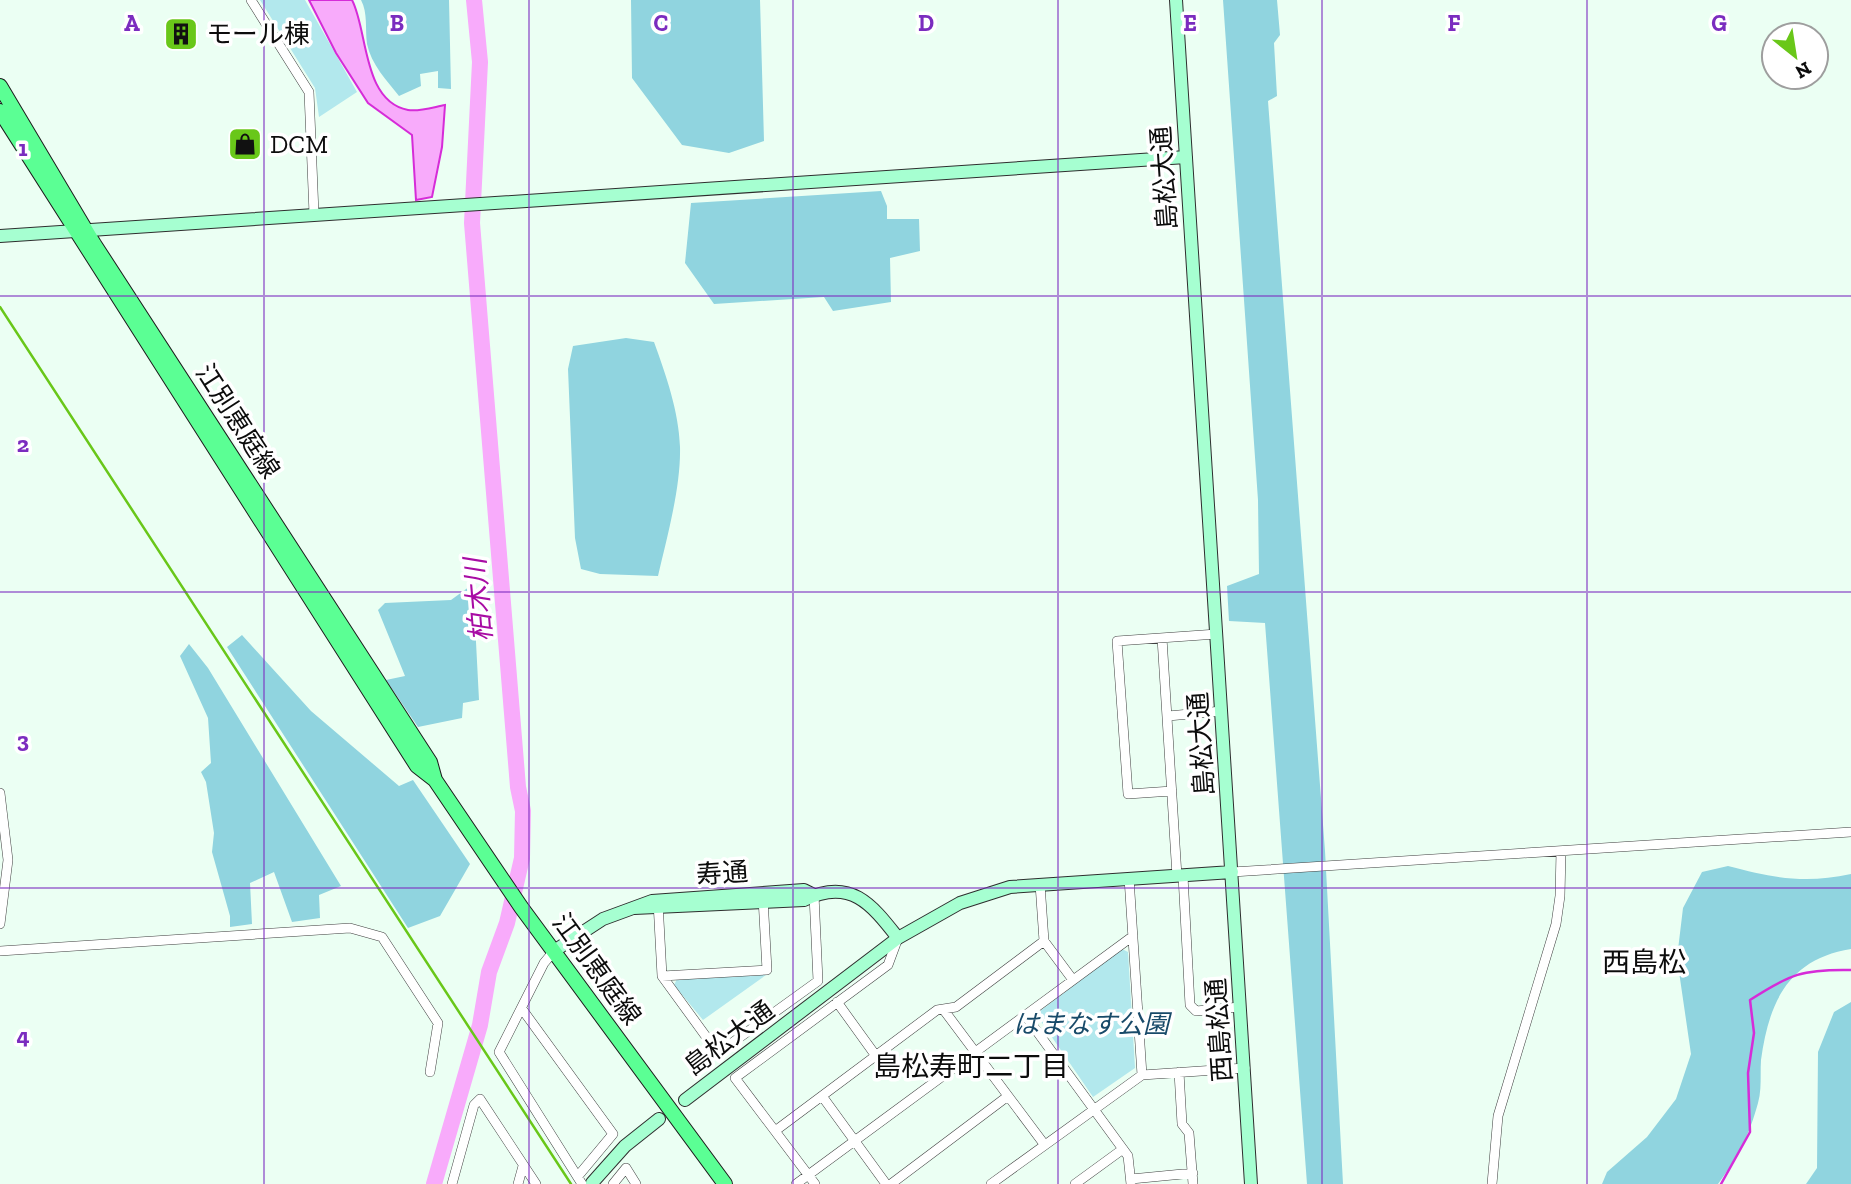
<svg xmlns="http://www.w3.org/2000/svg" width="1851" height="1184" font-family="'Zilla Slab','Noto Sans JP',serif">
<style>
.green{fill:#b2e8ed}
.forest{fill:#90d4df}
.water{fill:#f8abfb;stroke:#d62cd8;stroke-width:2}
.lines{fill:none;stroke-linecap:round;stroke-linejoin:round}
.stream{stroke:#d62cd8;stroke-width:2.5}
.river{stroke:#f8abfb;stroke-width:16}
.street-casing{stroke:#3f3f3f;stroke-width:10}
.secondary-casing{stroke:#2e2e2e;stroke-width:14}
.primary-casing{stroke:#1d1d1d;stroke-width:16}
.street{stroke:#fff;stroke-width:9}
.secondary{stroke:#a6ffd1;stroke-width:12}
.primary{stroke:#5bff94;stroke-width:14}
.rail{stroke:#69c719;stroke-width:2.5}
.grid{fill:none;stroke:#7b2cbf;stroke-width:2;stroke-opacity:0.55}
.labels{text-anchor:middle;stroke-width:7;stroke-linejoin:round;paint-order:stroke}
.poi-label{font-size:26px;fill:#0c0c0c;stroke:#fff;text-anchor:start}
.street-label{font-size:26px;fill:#0c0c0c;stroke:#fff}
.park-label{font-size:26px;font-style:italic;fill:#184a69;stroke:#fff}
.water-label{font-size:28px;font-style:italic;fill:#a80ca4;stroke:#fff}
.neighbourhood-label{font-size:28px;fill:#0c0c0c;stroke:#fff}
.grid-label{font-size:23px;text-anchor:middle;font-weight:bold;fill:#7b2cbf;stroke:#fff;stroke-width:7;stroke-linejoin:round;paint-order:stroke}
</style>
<rect width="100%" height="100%" fill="#ebfff3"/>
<path class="green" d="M 260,0 L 305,0 L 357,92 L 319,117 L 315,88 Z
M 1122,949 L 1128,952 L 1135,1068 L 1093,1097 L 1036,1014 Z
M 766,975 L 703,1020 L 674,985 L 677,979 Z"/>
<path class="forest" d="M 361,0 L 449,0 L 451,89 L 438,88 L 438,71 L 420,74 L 421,86 L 399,96 C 387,81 371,64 367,44 C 365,29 368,13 361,0 Z
M 631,0 L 760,0 L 764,141 L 729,153 L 682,145 L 632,78 Z
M 1223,0 L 1277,0 L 1280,35 L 1274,43 L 1277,96 L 1268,101 L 1325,851 L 1343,1184 L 1307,1184 L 1265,623 L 1229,621 L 1227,586 L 1259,574 L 1258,500 Z
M 881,191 L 887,206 L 887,219 L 919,219 L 920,251 L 890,258 L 891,302 L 833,311 L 824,297 L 714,304 L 685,263 L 691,203 Z
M 626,338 L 654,342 C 666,375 679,412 680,447 C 681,487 667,537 658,576 L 600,574 L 581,569 L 575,538 L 568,369 L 573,346 Z
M 473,584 L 479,700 L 463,703 L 462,718 L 418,727 L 386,680 L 405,676 L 378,610 L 385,603 L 451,600 Z
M 242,635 L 311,711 L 399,786 L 413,780 L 470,864 L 440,916 L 408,928 L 227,647 Z
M 189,644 L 208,668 L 341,886 L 319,895 L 320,918 L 292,922 L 274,872 L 250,883 L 252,924 L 230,927 L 230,916 L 212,852 L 214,833 L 206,782 L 201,772 L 211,763 L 208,718 L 180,656 Z
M 1728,866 C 1774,878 1805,884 1851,874 L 1851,949 C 1789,959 1769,1001 1761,1060 C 1760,1074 1762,1089 1758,1103 C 1749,1136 1738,1157 1718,1184 L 1602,1184 L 1607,1172 L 1647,1137 L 1676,1099 L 1691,1054 L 1677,958 L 1683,908 L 1702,872 Z
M 1851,1002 L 1851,1184 L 1806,1184 L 1817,1168 L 1818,1052 L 1834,1012 Z"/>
<path class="water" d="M 309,0 L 352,0 C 368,30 362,101 408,110 C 419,112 434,107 445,105 L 442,147 L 432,197 L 416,200 L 412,135 L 368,103 L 336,53 Z"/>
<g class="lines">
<path class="stream" d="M 1721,1184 L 1750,1132 L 1748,1073 L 1754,1033 L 1750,1000 C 1790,974 1803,969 1851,970"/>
<path class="river" d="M 434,1184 L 480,1025 L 489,972 L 507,923 L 522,858 L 523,811 L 518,787 L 472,223 L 480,62 L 474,0"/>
<g class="street-casing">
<path id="street" d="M 251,0 L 309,92 L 314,214
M 1162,638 L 1177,876
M 1168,716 L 1222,711
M 1172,791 L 1128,794 L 1117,641 L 1217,634
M 0,793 L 8,860 L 0,924
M 1232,872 L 1851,832
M 1183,876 L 1190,1005 L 1196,1011 L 1240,1007
M 1129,878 L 1142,1075
M 658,902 L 662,976 L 718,1053 L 818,981 L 814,895
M 1044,941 L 1073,980
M 0,951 L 350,928 L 382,937 L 438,1023 L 430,1072
M 554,951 L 544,963 L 499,1052 L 582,1184
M 662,976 L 767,970 L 763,898
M 837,1002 L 876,1056
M 522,1009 L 613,1134 L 578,1176
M 943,1009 L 1044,1144
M 1025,1015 L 1128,1156 L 1131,1184
M 1179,1072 L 1182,1124 L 1189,1133 L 1193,1184
M 822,1096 L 886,1184
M 775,1131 L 937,1010 L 956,1007 L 1044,941 L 1040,884
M 1131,1179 L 1193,1173
M 452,1184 L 474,1105 L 480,1099 L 536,1184
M 518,1184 L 523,1166
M 613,1184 L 626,1168 L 636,1184
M 796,1184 L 1133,936
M 815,1184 L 735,1078 L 888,965 L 898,938
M 891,1184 L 1008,1096
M 991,1184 L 1142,1075 L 1245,1068
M 1075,1184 L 1123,1149
M 1492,1184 L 1498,1116 L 1556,924 L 1560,896 L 1561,851"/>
</g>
<g class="secondary-casing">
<path id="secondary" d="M 1176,0 L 1251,1184
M 0,236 L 1186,157
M 634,908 L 804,900 C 851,877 872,905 898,938
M 554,951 L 603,919 L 652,901 L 804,890 L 814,895
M 685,1100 L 898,938 L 960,903 L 1010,887 L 1232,872
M 592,1183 L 625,1146 L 659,1119"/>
</g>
<g class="primary-casing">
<path id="primary" d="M 0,86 L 94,244 L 430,762 L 435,780
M 0,111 L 417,766 L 435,780 L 521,907 L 725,1184"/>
</g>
<use href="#street" class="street"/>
<use href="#secondary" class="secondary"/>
<use href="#primary" class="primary"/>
<path class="rail" d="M 0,307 L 571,1184"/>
</g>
<path class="grid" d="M 264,0 L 264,1184M 529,0 L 529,1184M 793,0 L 793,1184M 1058,0 L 1058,1184M 1322,0 L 1322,1184M 1587,0 L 1587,1184M 0,296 L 1851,296M 0,592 L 1851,592M 0,888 L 1851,888"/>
<defs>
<g id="building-square" transform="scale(1.75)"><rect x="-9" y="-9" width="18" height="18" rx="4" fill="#69c719" stroke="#fff"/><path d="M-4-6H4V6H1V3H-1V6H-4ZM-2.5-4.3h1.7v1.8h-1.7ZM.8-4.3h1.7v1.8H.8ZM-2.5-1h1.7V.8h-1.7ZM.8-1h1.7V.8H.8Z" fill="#111"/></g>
<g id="shop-square" transform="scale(1.75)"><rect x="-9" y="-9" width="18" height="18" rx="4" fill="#69c719" stroke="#fff"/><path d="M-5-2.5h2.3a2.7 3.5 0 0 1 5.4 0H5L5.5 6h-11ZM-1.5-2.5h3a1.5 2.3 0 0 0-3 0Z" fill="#111"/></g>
</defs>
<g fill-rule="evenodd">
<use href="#building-square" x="181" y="34"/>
<use href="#shop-square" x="245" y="144"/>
</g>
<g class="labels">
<g class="poi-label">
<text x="206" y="43">モール棟</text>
<text x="270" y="153">DCM</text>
</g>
<g class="street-label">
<text transform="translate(1164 178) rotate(-94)" y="9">島松大通</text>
<text transform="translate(238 421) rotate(57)" y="9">江別恵庭線</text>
<text transform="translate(1201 744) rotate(-94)" y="9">島松大通</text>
<text transform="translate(722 873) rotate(-4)" y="9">寿通</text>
<text transform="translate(597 969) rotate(54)" y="9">江別恵庭線</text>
<text transform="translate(1219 1030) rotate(-94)" y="9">西島松通</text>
<text transform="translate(729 1038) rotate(-37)" y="9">島松大通</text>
</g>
<g class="park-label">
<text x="1091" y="1033">はまなす公園</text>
</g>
<g class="water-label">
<text transform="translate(478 600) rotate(-95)" y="10">柏木川</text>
</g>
<g class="neighbourhood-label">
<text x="1644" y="972">西島松</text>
<text x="971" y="1076">島松寿町二丁目</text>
</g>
</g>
<g class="grid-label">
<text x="132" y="31">A</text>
<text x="397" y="31">B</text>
<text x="661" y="31">C</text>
<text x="926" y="31">D</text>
<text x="1190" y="31">E</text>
<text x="1454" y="31">F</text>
<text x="1719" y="31">G</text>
<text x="23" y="156">1</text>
<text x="23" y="452">2</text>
<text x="23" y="748">3</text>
<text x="23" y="1044">4</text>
</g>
<g transform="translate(1795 56) rotate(150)"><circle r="33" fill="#ffffff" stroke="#9e9e9e" stroke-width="2"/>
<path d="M0-5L12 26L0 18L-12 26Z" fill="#69c719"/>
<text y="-10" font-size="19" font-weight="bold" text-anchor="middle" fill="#0c0c0c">N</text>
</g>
</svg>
